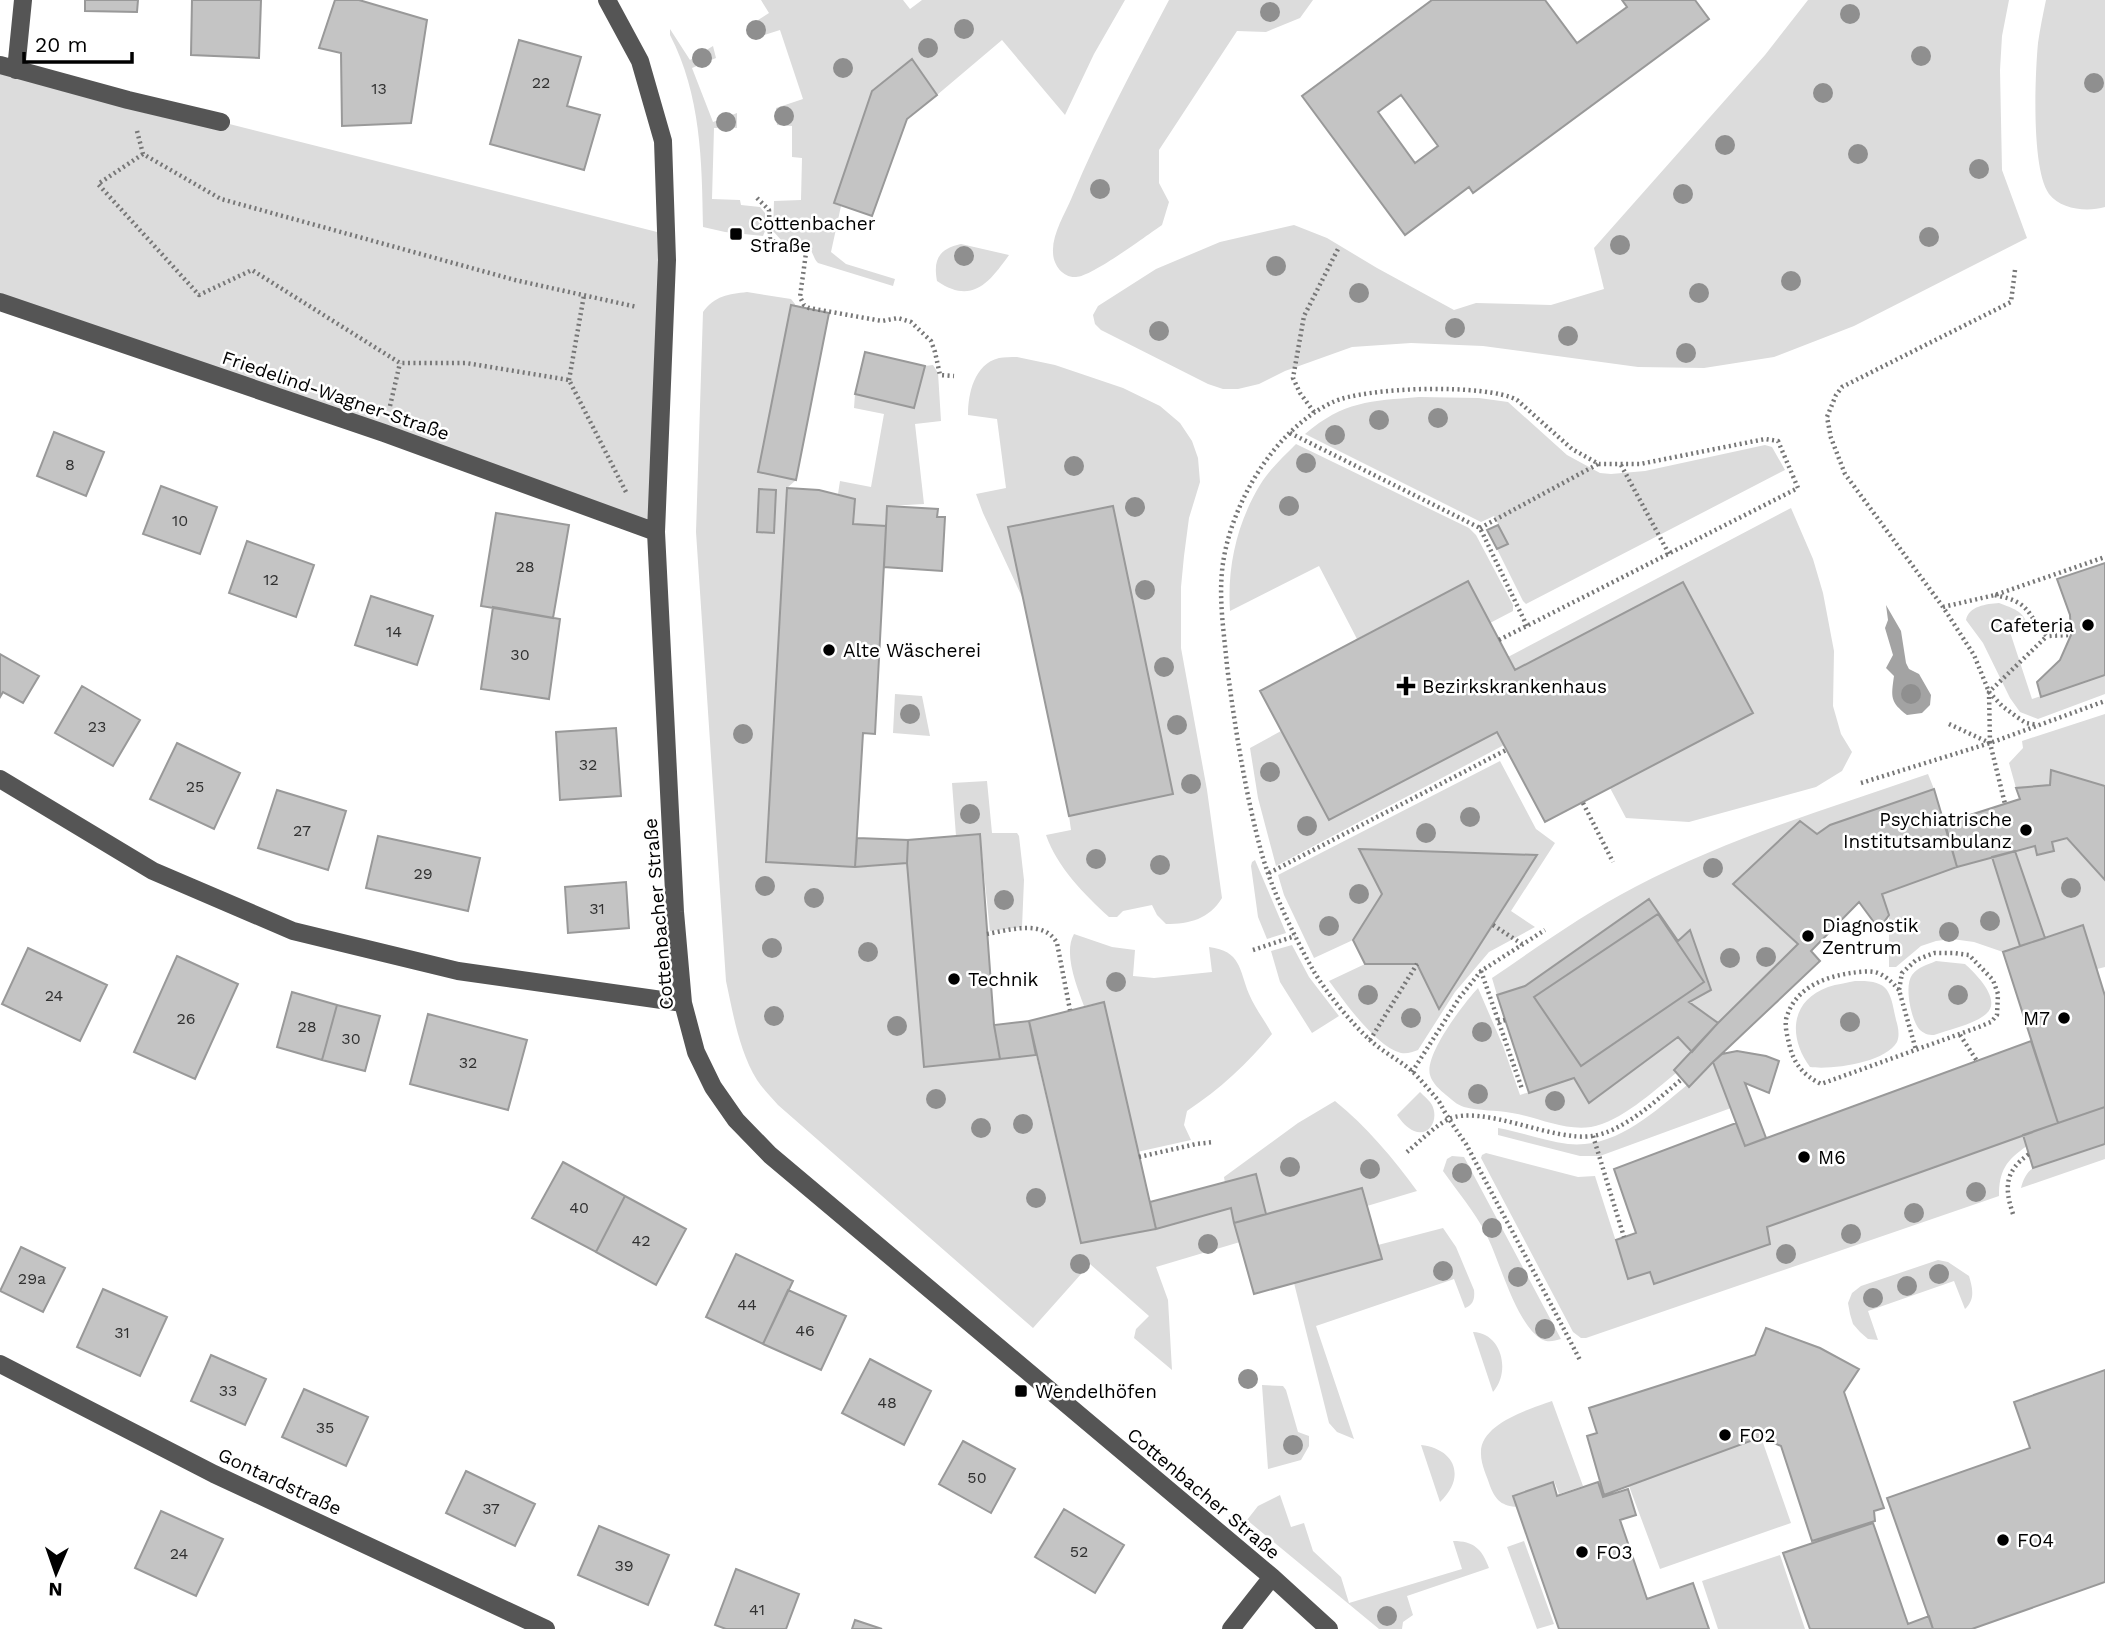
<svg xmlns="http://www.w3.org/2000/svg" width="2105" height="1629" font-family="'Work Sans',sans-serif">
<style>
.green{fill:#dcdcdc}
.water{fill:#a3a3a3}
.building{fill:#c4c4c4;stroke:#999;stroke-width:2;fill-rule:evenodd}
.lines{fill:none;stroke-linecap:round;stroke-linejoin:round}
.path{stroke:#777;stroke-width:4.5;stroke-dasharray:2 3.5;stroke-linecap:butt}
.minor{stroke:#555;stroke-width:18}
.tree{fill:#8f8f8f}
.poi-dot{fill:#000;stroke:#fff;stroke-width:2.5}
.labels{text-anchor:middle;stroke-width:5;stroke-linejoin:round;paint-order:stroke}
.number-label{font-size:16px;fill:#313131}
.poi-label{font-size:19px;fill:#000;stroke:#fff;text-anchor:start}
.street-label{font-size:19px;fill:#000;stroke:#fff}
</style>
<rect width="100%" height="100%" fill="#fff"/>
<path class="green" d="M 761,0 L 903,0 L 910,9 L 922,0 L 1125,0 L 1094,54 L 1065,115 L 1002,40 L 937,95 L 911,59 L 834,203 L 841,206 L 831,252 L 846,264 L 895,279 L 893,286 L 818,263 C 813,258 813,251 808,247 C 803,242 789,243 782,241 L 773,231 L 774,201 L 801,200 L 802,158 L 792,157 L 792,126 L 777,125 L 776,108 L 803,99 L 780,30 L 752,39 L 747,27 L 769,13 Z
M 1169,0 L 1313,0 L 1300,18 L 1266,32 L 1237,31 L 1159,150 L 1159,183 L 1169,202 L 1162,225 C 1146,236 1091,277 1076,277 C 1063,278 1053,265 1053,252 C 1052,234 1065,214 1072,197 C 1100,129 1135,65 1169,0 Z
M 1808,0 L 2009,0 L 2002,36 L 2000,70 L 2002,170 L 2027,238 L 1854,326 L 1774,357 L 1704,368 L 1638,367 L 1483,346 L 1411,343 L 1352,347 L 1285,371 L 1259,384 L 1238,389 L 1223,389 L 1208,384 L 1101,330 L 1095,324 L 1093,315 L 1098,306 L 1156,269 L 1220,242 L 1294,225 L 1327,238 L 1377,268 L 1454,310 L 1476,303 L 1551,305 L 1604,289 L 1594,248 L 1765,55 Z
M 2046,0 L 2105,0 L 2105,207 C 2088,212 2061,210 2049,194 C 2031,169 2035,75 2038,43 C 2040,29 2043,14 2046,0 Z
M 670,29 L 690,60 L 713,46 L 716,58 L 692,68 L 713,122 L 737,113 L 737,128 L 714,128 L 712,199 L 740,200 L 741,205 L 760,207 L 765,213 L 765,231 L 763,236 L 725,232 L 703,227 C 702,161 701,95 670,35 Z
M 0,66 L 665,234 L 657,530 L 0,301 Z
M 961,244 L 1009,255 C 989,283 972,305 937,281 C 933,259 939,249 961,244 Z
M 747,292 L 791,299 L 795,304 L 795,306 L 791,306 L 758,471 L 796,480 L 787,488 L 766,862 L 855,867 L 907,863 L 924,1067 L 1036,1055 L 1081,1243 L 1156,1229 L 1231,1208 L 1240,1242 L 1156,1267 L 1168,1300 L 1172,1370 L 1134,1338 L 1136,1329 L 1149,1316 L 1090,1264 L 1033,1328 L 778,1105 C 771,1097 763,1089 757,1080 C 739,1051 733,1013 726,981 L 696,532 L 703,312 C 714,296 729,294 747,292 Z
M 1017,357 L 1055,365 L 1123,388 L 1160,406 L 1180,423 L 1192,441 L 1198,458 L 1200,482 L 1189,518 L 1184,556 L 1181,587 L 1181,648 L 1207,790 L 1222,898 C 1209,919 1190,924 1166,924 L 1157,915 L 1152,905 L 1123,911 L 1117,917 L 1109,917 C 1084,894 1057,867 1046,835 L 1071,830 L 1069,816 L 1173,793 L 1113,506 L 1009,528 L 1023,599 L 983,513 L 976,494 L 1006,488 L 997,419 L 968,415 C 968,394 974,364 999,358 C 1004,357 1011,357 1017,357 Z
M 933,365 L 938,373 L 941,421 L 915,424 L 924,504 L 888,506 L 886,526 L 853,524 L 855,499 L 838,494 L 840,481 L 871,487 L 884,414 L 854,408 L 855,394 L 914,408 L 925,366 Z
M 1419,397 L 1479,398 L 1508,402 L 1567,455 L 1600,473 L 1611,474 L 1645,471 L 1765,445 L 1772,447 L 1785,470 L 1526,604 L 1523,601 L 1497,549 L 1508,543 L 1494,516 L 1481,522 L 1305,434 C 1344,401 1370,401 1419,397 Z
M 1296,444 L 1469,528 L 1476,535 L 1513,605 L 1513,611 L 1490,623 L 1468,581 L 1357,639 L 1319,566 L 1230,611 C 1227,567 1237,523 1260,485 C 1269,470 1283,457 1296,444 Z
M 1791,508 L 1813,559 L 1823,593 L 1834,651 L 1833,706 L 1841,734 L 1852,752 L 1842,771 L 1816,787 L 1689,822 L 1626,818 L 1610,788 L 1752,713 L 1683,582 L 1515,670 L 1508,657 Z
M 1999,603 C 2014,609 2022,610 2028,625 L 2010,632 L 2032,699 L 2105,675 L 2105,694 L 2038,719 L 2020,712 L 2010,698 L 1983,643 L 1966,620 C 1969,606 1986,604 1999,603 Z
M 895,694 L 922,696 L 930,736 L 893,733 Z
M 2105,714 L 2105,786 L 2051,770 L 2050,785 L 2016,788 L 2009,763 L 2023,748 L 2022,741 Z
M 1281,731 L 1329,820 L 1497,732 L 1504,745 L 1276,866 L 1258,798 L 1250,748 Z
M 1500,761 L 1536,829 L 1555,843 L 1511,911 L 1535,927 L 1489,952 L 1455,992 L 1418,1050 C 1412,1052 1408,1054 1401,1053 C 1375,1046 1345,1002 1329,981 L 1365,964 L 1416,964 L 1440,1009 L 1536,856 L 1360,849 L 1382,894 L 1353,940 L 1314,958 L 1284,895 L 1278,875 Z
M 1928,774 L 1934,789 L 1830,825 L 1817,834 L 1800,821 L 1733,884 L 1798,944 L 1718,1023 L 1689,1002 L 1711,989 L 1690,931 L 1678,941 L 1649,899 L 1525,986 L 1497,995 L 1492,978 C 1539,946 1585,913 1635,887 C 1728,838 1830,808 1928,774 Z
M 987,781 L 992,833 L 1017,833 L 1019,836 L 1024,880 L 1022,927 L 990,931 L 980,835 L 956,836 L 952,783 Z
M 2067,838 L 2105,880 L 2105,967 L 2097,969 L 2083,926 L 2045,938 L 2015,851 L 2035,846 L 2038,855 L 2053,851 L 2052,842 Z
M 1992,857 L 2020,946 L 2003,952 L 1974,942 L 1952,939 L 1936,941 L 1921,946 L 1896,967 L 1889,967 L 1889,915 L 1882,894 L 1957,867 Z
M 1255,860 L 1286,933 L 1267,939 L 1258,917 L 1251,866 L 1252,862 Z
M 1074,934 L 1112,947 L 1135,950 L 1133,976 L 1154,978 L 1212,972 L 1209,947 C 1241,951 1239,969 1249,994 C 1255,1008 1265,1021 1272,1034 C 1247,1064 1220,1089 1187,1111 L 1184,1125 L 1191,1140 L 1137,1152 L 1104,1002 L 1084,1006 C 1077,987 1063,953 1074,934 Z
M 1292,945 L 1309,977 L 1339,1016 L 1312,1033 L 1280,982 L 1271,951 Z
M 1936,961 L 1965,964 C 1975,973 2003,1000 1986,1014 C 1975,1024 1948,1030 1934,1035 C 1928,1035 1924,1034 1919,1029 C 1911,1019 1904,986 1912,975 C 1918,967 1927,965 1936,961 Z
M 1855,981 C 1889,980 1890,990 1896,1020 C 1898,1026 1900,1035 1897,1042 C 1885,1063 1831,1070 1810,1067 C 1788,1037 1790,1001 1828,987 C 1837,984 1847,983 1855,981 Z
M 1478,988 L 1503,1046 L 1520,1095 L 1574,1078 L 1590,1103 L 1678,1037 L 1692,1052 L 1674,1070 L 1676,1073 C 1654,1091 1620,1122 1591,1127 C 1564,1131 1537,1117 1512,1113 C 1496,1110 1479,1111 1464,1107 C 1457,1105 1451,1099 1446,1095 C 1440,1090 1432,1083 1430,1075 C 1424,1055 1464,1003 1478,988 Z
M 1713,1062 L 1731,1108 L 1600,1156 L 1580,1156 L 1498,1135 L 1498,1128 C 1521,1132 1545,1141 1568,1144 C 1615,1149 1653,1113 1687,1085 L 1689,1087 Z
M 1420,1092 C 1424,1096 1430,1101 1432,1105 C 1439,1119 1430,1137 1414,1131 C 1407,1128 1401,1121 1397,1115 Z
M 1335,1101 C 1366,1126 1394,1159 1417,1191 L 1367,1206 L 1362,1188 L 1266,1214 L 1256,1174 L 1225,1183 L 1224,1177 L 1298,1123 Z
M 2023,1135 L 2027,1146 C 2006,1160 1999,1171 1999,1196 L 1586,1338 L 1581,1338 L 1573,1332 L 1481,1158 L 1482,1155 L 1486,1153 L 1578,1177 L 1595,1176 L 1628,1279 L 1650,1272 L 1654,1284 L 1770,1244 L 1767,1227 Z
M 2105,1144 L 2105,1159 L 2021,1188 C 2023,1180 2026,1173 2033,1168 Z
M 1452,1156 L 1464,1157 L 1561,1339 C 1554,1341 1548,1343 1541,1339 C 1515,1322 1500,1261 1486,1234 C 1475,1212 1457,1191 1443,1171 L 1447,1159 Z
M 1443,1228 L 1456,1247 L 1474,1290 C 1475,1299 1473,1305 1465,1308 L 1454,1279 L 1316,1326 L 1354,1439 L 1337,1432 L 1329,1423 L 1294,1283 L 1382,1258 L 1378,1245 Z
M 1938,1260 L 1948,1262 L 1969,1276 C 1973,1289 1975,1300 1965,1309 L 1954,1281 L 1868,1311 L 1878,1340 L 1868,1339 L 1860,1332 L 1853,1324 L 1850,1314 L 1848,1303 L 1852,1293 L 1861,1286 Z
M 1473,1332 C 1502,1333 1511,1372 1493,1392 Z
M 1262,1385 L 1283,1386 L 1286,1390 L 1298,1432 L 1309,1436 L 1309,1446 L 1301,1460 L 1268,1469 Z
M 1552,1401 L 1583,1486 L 1559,1494 L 1554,1481 L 1515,1495 L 1518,1507 C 1502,1506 1496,1501 1490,1486 C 1487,1476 1481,1465 1481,1454 C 1479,1424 1530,1409 1552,1401 Z
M 1761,1437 L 1791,1523 L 1660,1569 L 1629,1486 Z
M 1421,1445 C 1456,1449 1466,1478 1440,1502 Z
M 1280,1495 L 1291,1527 L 1304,1523 L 1313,1551 L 1341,1577 L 1349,1603 L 1462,1569 L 1453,1541 C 1474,1541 1482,1549 1489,1568 L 1407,1596 L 1413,1615 L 1403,1622 L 1402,1629 L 1379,1629 L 1247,1520 L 1258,1506 Z
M 1524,1541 L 1554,1624 L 1537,1629 L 1507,1547 Z
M 1780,1555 L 1805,1629 L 1718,1629 L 1702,1581 Z"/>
<path class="water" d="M 1886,605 L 1901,631 L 1906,663 L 1909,669 L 1919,674 L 1931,695 L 1930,705 L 1922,713 L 1907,715 C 1890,702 1891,697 1894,676 L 1886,668 L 1893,655 L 1885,628 L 1888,620 Z"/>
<path class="building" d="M 85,0 L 138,0 L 137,12 L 85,11 Z
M 192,0 L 261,0 L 259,58 L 191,55 Z
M 335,0 L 359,0 L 427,20 L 411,123 L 342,126 L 341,53 L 319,48 Z
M 1432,0 L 1545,0 L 1577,43 L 1627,7 L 1622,0 L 1695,0 L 1709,19 L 1473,193 L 1469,187 L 1405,235 L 1302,96 ZM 1401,95 L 1438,146 L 1415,163 L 1378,112 Z
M 519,40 L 581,57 L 567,106 L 600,115 L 584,170 L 490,144 Z
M 912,59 L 937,95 L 907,119 L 872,216 L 834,203 L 872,91 Z
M 791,305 L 829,313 L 796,480 L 758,472 Z
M 865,352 L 925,366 L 914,408 L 855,394 Z
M 54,432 L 104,452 L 86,496 L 37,476 Z
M 161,486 L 217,507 L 200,554 L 143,534 Z
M 787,488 L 819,490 L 855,499 L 853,524 L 886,526 L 875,734 L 863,733 L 855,867 L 766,862 Z
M 759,489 L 776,490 L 774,533 L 757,532 Z
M 887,506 L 938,509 L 937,517 L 945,517 L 942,571 L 884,567 Z
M 1113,506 L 1173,794 L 1069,816 L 1008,527 Z
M 496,513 L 569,525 L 553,618 L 481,606 Z
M 1498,525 L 1508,544 L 1497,549 L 1487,530 Z
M 247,541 L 314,565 L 296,617 L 229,593 Z
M 2105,563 L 2105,675 L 2041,697 L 2037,682 L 2060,660 L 2071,635 L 2070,615 L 2057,579 Z
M 1468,581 L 1515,670 L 1683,582 L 1753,713 L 1545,822 L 1497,732 L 1329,820 L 1260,691 Z
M 371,596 L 433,616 L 417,665 L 355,645 Z
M 493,607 L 560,619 L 549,699 L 481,689 Z
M 0,654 L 39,676 L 23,703 L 3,692 L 0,697 Z
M 82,686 L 140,720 L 113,766 L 55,733 Z
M 616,728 L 621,796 L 560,800 L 556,732 Z
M 177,743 L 240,773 L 214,829 L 150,799 Z
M 2051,770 L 2105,786 L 2105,880 L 2067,838 L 2052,842 L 2054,851 L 2037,855 L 2035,846 L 1957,867 L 1945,823 L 2020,799 L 2016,788 L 2050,785 Z
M 1934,789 L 1957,867 L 1882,894 L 1889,915 L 1879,929 L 1859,902 L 1811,951 L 1820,961 L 1713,1062 L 1689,1087 L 1674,1070 L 1718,1023 L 1798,944 L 1733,884 L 1800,821 L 1817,834 L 1830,825 Z
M 277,790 L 346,811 L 328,870 L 258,848 Z
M 980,834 L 994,1025 L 1000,1059 L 924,1067 L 907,863 L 908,840 Z
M 378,836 L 480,858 L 468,911 L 366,888 Z
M 857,838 L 908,840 L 907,863 L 855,867 Z
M 1359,849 L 1537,855 L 1439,1009 L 1417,964 L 1365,964 L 1353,940 L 1382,894 Z
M 2015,851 L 2045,938 L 2020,946 L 1992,857 Z
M 626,882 L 629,928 L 568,933 L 565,887 Z
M 1649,899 L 1678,941 L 1690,930 L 1711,990 L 1689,1002 L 1718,1023 L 1692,1052 L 1678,1037 L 1589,1103 L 1574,1078 L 1529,1093 L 1497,995 L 1525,986 ZM 1658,914 L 1704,982 L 1581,1066 L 1534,997 Z
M 1658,914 L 1704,982 L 1581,1066 L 1534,997 Z
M 2083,925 L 2105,996 L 2105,1107 L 2058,1123 L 2003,952 Z
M 28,948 L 107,985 L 80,1041 L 2,1004 Z
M 177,956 L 238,984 L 195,1079 L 134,1052 Z
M 292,992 L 337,1005 L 322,1060 L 277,1047 Z
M 1104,1002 L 1156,1229 L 1081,1243 L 1029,1021 Z
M 337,1005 L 380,1016 L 365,1071 L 322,1060 Z
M 428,1014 L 527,1040 L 508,1110 L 410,1084 Z
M 1029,1021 L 1036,1055 L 1000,1059 L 994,1025 Z
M 2031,1041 L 2058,1123 L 1767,1227 L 1770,1244 L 1654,1284 L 1650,1272 L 1628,1279 L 1616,1240 L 1636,1233 L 1614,1169 L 1736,1123 L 1745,1146 Z
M 1737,1051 L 1766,1056 L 1779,1061 L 1769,1093 L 1745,1083 L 1766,1138 L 1745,1146 L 1713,1062 L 1722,1054 Z
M 2105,1107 L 2105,1144 L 2033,1168 L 2023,1135 Z
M 563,1162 L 625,1196 L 596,1252 L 532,1218 Z
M 1256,1174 L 1266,1214 L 1234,1223 L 1231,1208 L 1156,1229 L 1150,1202 Z
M 1362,1188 L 1382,1259 L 1254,1294 L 1234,1223 Z
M 625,1196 L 686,1229 L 656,1285 L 596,1252 Z
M 21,1247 L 65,1268 L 43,1312 L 0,1291 Z
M 736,1254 L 793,1281 L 763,1344 L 706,1317 Z
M 103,1289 L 167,1317 L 140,1376 L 77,1347 Z
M 788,1290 L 846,1316 L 821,1370 L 763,1344 Z
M 1766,1328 L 1820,1348 L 1859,1369 L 1844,1392 L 1884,1508 L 1874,1511 L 1875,1521 L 1812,1541 L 1781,1446 L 1761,1437 L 1604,1495 L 1587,1436 L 1597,1433 L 1589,1408 L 1755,1355 Z
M 211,1355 L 266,1379 L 245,1425 L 191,1401 Z
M 870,1359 L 931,1391 L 904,1445 L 842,1413 Z
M 2105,1370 L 2105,1582 L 1972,1629 L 1933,1629 L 1887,1498 L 2030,1448 L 2014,1402 Z
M 304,1389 L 368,1417 L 346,1466 L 282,1437 Z
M 963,1441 L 1015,1469 L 991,1513 L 939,1484 Z
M 466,1471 L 535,1504 L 515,1546 L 446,1513 Z
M 1553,1482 L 1557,1496 L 1598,1482 L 1603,1497 L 1628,1489 L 1636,1515 L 1620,1520 L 1647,1599 L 1693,1583 L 1709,1629 L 1559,1629 L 1513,1496 Z
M 1064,1509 L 1124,1545 L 1095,1593 L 1035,1557 Z
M 161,1511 L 223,1539 L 196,1596 L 135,1568 Z
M 1873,1523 L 1908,1624 L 1929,1616 L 1933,1629 L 1810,1629 L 1783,1553 Z
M 599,1526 L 669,1555 L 648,1605 L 578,1575 Z
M 736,1569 L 799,1594 L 786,1629 L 726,1629 L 715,1625 Z
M 855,1620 L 882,1629 L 852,1629 Z"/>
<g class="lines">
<path class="path" d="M 137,131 L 143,154 L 221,199 L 515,280 L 637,307
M 143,154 L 98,184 L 199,295 L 252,270 L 400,363 L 466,363 L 569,380 L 626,492
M 757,198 L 769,210 L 770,239 L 781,246 L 804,251 L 806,253 L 800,297 L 804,305 L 809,308 L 882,321 L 898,318 L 911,322 L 931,341 L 935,352 L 940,375 L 954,376
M 2015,270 L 2011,302 L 1842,387 L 1836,395 L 1827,417 L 1831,438 L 1845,474 L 1943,607 L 1974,655 L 1989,692 L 2002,706 L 2017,717 L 2026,723 L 2038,725
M 569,380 L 584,295
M 390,406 L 400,363
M 1314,412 L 1300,393 L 1293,378 L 1304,316 L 1338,249
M 1290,433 L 1480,528 L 1527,626
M 1621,465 L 1669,554
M 1480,528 L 1598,464
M 1995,595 C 2002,597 2010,598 2017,602 C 2031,609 2035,626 2047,636 L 2071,635
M 1943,607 L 1995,595 L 2105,557
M 1499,640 L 1798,488 L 1778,441 L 1765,439 L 1640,464 L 1599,464 L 1572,449 L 1517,400 C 1486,383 1365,387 1333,402 C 1275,429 1232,502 1223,563 C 1218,597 1224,632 1227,666 C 1235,728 1245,791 1261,851 C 1272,891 1293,934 1313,970 C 1325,991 1352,1024 1370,1040 C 1383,1052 1399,1060 1412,1071 C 1421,1080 1430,1091 1438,1100 C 1442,1106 1444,1112 1448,1117 C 1453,1126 1460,1135 1466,1144 C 1476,1163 1486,1182 1496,1201 C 1525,1255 1553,1308 1581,1362
M 1949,724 L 1990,743 L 2005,804
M 1990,743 L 1989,692 L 2047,636
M 1861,783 L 1990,743 L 2105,701
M 1583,803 L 1613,862
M 1269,873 L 1506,750
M 1493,925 L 1522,944
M 987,934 C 1009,930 1044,919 1057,943 L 1070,1010
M 1253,950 L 1295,936
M 1481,971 L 1522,1089
M 1899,990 C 1892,982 1887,977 1878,973 C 1870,970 1859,972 1851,973 C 1824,977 1796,988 1787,1016 C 1784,1024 1787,1035 1789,1043 C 1793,1063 1803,1075 1821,1084 L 1979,1027 L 1991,1022 L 1997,1015 L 1998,994 L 1993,980 L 1969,955 L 1953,953 L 1934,953 L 1916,960 L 1902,973 L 1899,990 L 1916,1050
M 1498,1022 L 1505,1020
M 1960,1035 L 1977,1061
M 1370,1040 L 1417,964
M 1412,1072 L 1460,997 L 1481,971 L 1545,930
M 1593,1136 L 1624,1237
M 1407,1152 C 1419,1142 1436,1125 1449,1119 C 1482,1104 1554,1142 1592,1136 C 1623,1132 1658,1099 1682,1079
M 1139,1157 L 1196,1144 L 1214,1142
M 2013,1214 C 2004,1187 2005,1171 2029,1154"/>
<path class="minor" d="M 607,0 L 640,61 L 663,141 L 667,260 L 656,532 L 675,912 L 683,1003 L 696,1052 L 713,1087 L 736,1120 L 770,1155 L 1272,1577 L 1329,1629
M 0,65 L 128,100 L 221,122
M 16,70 L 23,0
M 0,302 L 384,433 L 656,532
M 0,779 L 153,871 L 293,931 L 458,971 L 683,1003
M 0,1364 L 214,1474 L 546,1629
M 1231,1629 L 1272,1577"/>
</g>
<g class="tree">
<circle cx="1270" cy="12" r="10"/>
<circle cx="1850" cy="14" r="10"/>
<circle cx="964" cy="29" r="10"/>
<circle cx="756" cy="30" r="10"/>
<circle cx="928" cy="48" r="10"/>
<circle cx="1921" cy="56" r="10"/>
<circle cx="702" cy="58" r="10"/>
<circle cx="843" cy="68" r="10"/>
<circle cx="2094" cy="83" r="10"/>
<circle cx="1823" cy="93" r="10"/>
<circle cx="784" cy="116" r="10"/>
<circle cx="726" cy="122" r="10"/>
<circle cx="1725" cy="145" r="10"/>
<circle cx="1858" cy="154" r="10"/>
<circle cx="1979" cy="169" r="10"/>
<circle cx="1100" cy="189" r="10"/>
<circle cx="1683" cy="194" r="10"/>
<circle cx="1929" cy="237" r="10"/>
<circle cx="1620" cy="245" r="10"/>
<circle cx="964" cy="256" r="10"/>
<circle cx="1276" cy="266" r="10"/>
<circle cx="1791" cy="281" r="10"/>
<circle cx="1359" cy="293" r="10"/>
<circle cx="1699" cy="293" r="10"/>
<circle cx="1455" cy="328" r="10"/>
<circle cx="1159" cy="331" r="10"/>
<circle cx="1568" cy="336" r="10"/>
<circle cx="1686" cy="353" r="10"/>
<circle cx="1438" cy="418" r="10"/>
<circle cx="1379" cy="420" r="10"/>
<circle cx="1335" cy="435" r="10"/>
<circle cx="1306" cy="463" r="10"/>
<circle cx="1074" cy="466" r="10"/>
<circle cx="1289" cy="506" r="10"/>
<circle cx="1135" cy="507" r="10"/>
<circle cx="1145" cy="590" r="10"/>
<circle cx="1164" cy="667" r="10"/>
<circle cx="1911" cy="694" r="10"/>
<circle cx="910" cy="714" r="10"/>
<circle cx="1177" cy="725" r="10"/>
<circle cx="743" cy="734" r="10"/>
<circle cx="1270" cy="772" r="10"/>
<circle cx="1191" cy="784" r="10"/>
<circle cx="970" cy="814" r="10"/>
<circle cx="1470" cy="817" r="10"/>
<circle cx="1307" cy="826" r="10"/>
<circle cx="1426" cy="833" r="10"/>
<circle cx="1096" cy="859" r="10"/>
<circle cx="1160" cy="865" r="10"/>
<circle cx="1713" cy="868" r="10"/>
<circle cx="765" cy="886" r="10"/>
<circle cx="2071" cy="888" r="10"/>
<circle cx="1359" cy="894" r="10"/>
<circle cx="814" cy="898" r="10"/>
<circle cx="1004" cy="900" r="10"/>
<circle cx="1990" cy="921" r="10"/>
<circle cx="1329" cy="926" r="10"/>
<circle cx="1949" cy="932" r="10"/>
<circle cx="772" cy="948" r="10"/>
<circle cx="868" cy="952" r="10"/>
<circle cx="1766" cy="957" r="10"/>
<circle cx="1730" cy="958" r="10"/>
<circle cx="1116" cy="982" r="10"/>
<circle cx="1368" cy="995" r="10"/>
<circle cx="1958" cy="995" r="10"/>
<circle cx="774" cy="1016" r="10"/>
<circle cx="1411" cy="1018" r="10"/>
<circle cx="1850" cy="1022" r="10"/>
<circle cx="897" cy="1026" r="10"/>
<circle cx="1482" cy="1032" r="10"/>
<circle cx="1478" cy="1094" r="10"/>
<circle cx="936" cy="1099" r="10"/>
<circle cx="1555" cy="1101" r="10"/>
<circle cx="1023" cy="1124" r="10"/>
<circle cx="981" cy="1128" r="10"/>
<circle cx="1290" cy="1167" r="10"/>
<circle cx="1370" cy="1169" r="10"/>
<circle cx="1462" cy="1173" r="10"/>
<circle cx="1976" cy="1192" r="10"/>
<circle cx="1036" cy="1198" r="10"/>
<circle cx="1914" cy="1213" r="10"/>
<circle cx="1492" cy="1228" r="10"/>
<circle cx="1851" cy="1234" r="10"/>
<circle cx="1208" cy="1244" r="10"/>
<circle cx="1786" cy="1254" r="10"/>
<circle cx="1080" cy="1264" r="10"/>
<circle cx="1443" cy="1271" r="10"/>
<circle cx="1939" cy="1274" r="10"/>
<circle cx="1518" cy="1277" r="10"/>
<circle cx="1907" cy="1286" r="10"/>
<circle cx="1873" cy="1298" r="10"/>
<circle cx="1545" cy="1329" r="10"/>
<circle cx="1248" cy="1379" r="10"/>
<circle cx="1293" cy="1445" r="10"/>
<circle cx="1387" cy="1616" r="10"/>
</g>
<g class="poi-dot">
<rect x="729" y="227" width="14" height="14" rx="3.5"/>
<circle cx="2088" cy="625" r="7"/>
<circle cx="829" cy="650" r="7"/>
<path d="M1402.5 675.5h7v7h7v7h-7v7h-7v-7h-7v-7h7z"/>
<circle cx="2026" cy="830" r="7"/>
<circle cx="1808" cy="936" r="7"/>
<circle cx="954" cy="979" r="7"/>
<circle cx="2064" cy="1018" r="7"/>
<circle cx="1804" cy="1157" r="7"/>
<rect x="1014" y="1384" width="14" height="14" rx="3.5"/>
<circle cx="1725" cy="1435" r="7"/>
<circle cx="2003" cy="1540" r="7"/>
<circle cx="1582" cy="1552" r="7"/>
</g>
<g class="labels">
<g class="number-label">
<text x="541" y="88">22</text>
<text x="379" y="94">13</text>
<text x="70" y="470">8</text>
<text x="180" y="526">10</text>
<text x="525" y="572">28</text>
<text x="271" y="585">12</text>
<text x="394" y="637">14</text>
<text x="520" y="660">30</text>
<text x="97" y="732">23</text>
<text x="588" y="770">32</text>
<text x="195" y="792">25</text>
<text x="302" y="836">27</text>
<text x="423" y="879">29</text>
<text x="597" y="914">31</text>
<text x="54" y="1001">24</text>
<text x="186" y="1024">26</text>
<text x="307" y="1032">28</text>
<text x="351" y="1044">30</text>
<text x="468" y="1068">32</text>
<text x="579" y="1213">40</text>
<text x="641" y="1246">42</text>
<text x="32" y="1284">29a</text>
<text x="747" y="1310">44</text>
<text x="805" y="1336">46</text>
<text x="122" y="1338">31</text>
<text x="228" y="1396">33</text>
<text x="887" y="1408">48</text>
<text x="325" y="1433">35</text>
<text x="977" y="1483">50</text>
<text x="491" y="1514">37</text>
<text x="1079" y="1557">52</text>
<text x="179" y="1559">24</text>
<text x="624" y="1571">39</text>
<text x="757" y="1615">41</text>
</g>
<g class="poi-label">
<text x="750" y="230">Cottenbacher<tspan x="750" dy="22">Straße</tspan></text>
<text x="2074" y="632" text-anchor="end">Cafeteria</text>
<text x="843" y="657">Alte Wäscherei</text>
<text x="1422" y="693">Bezirkskrankenhaus</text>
<text x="2012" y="826" text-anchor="end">Psychiatrische<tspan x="2012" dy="22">Institutsambulanz</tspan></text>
<text x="1822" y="932">Diagnostik<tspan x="1822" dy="22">Zentrum</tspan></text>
<text x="968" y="986">Technik</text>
<text x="2050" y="1025" text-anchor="end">M7</text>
<text x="1818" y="1164">M6</text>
<text x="1035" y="1398">Wendelhöfen</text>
<text x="1739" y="1442">FO2</text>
<text x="2017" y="1547">FO4</text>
<text x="1596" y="1559">FO3</text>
</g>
<g class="street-label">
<text transform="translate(336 395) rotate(19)" y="7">Friedelind-Wagner-Straße</text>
<text transform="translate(658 914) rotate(-95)" y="7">Cottenbacher Straße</text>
<text transform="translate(280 1481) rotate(25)" y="7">Gontardstraße</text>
<text transform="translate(1204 1493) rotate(40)" y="7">Cottenbacher Straße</text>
</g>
</g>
<g transform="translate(56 1573) rotate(182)" stroke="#ffffff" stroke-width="5" paint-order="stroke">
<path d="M0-5L12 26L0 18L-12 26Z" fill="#000000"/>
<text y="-10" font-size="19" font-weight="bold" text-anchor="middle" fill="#000000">N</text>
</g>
<path d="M24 52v10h108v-10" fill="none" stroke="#000000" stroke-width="3.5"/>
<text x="35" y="52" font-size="21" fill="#000000" stroke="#ffffff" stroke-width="5" paint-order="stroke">20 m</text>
</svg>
